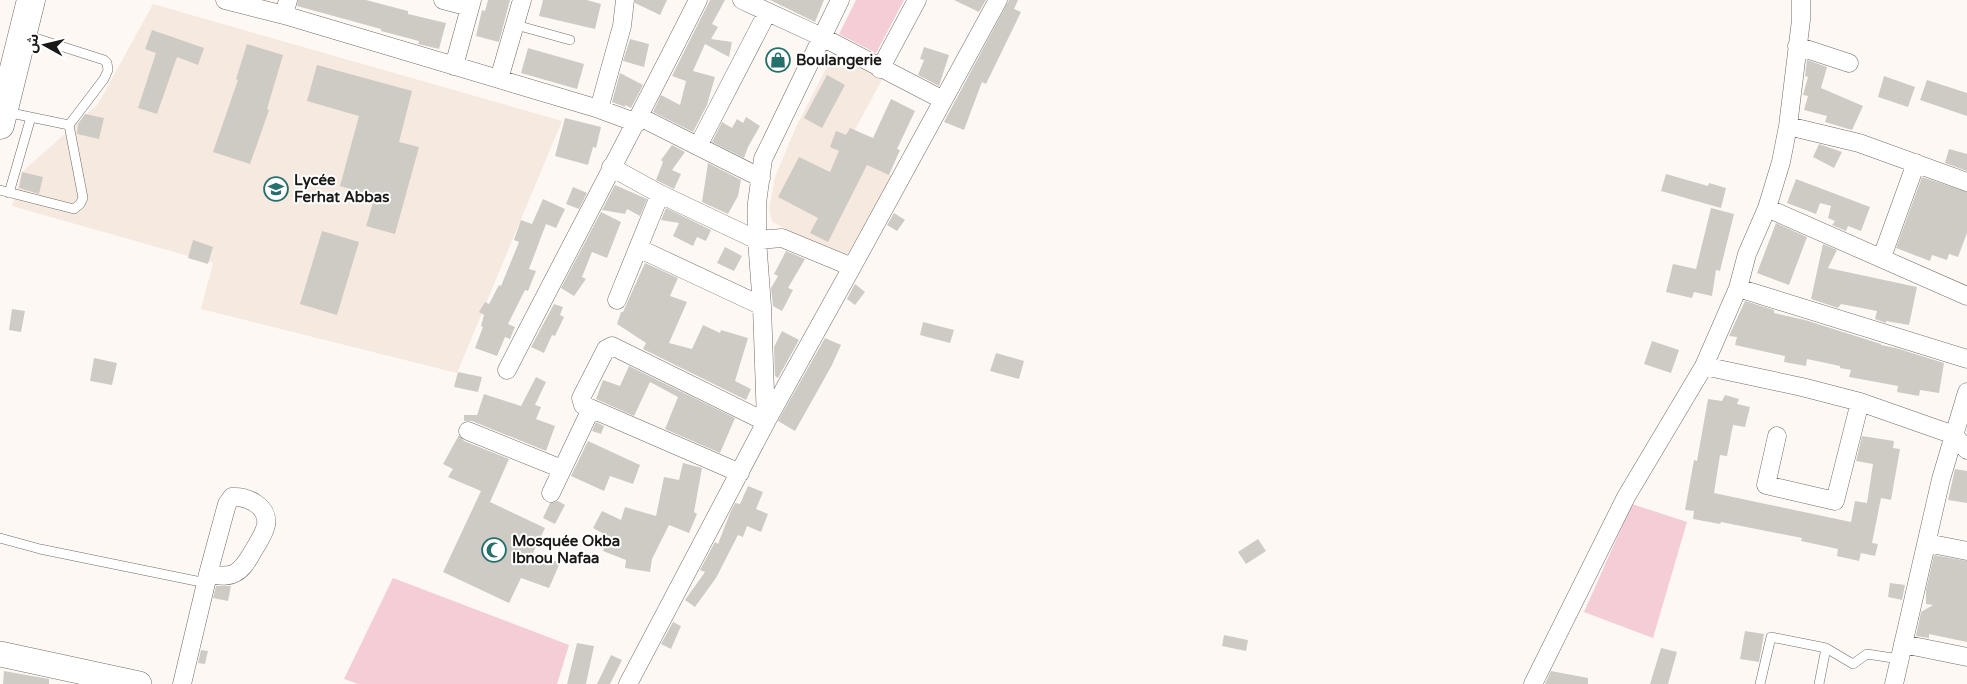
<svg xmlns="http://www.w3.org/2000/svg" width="1967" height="684" font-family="'Varela Round','Noto Sans Arabic',sans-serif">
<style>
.built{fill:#f6e9e0}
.green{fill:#f4cdd6}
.building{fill:#cecbc5}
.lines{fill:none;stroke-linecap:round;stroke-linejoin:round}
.service-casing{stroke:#716c68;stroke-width:10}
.minor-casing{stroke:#716c68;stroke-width:19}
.secondary-casing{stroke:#716c68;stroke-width:26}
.primary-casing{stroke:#716c68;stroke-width:29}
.service{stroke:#fff;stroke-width:9}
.minor{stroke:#fff;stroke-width:18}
.secondary{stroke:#fff;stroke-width:25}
.primary{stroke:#fff;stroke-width:28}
.labels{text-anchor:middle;stroke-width:4;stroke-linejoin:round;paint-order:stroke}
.poi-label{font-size:15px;font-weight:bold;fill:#1b1917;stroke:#fff;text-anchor:start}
</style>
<rect width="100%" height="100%" fill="#fef8f4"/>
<path class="built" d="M 153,4 L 562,121 L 457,373 L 201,309 L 213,263 L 12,206 L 22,172 L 98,104 Z
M 834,53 L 883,78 L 845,148 L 892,176 L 845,259 L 772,222 L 769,209 L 775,177 L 796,127 Z"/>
<path class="green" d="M 856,0 L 904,0 L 876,53 L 839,34 Z
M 1632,504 L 1687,522 L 1653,638 L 1584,612 Z
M 393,578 L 569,645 L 557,684 L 358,684 L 344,679 Z"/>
<path class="building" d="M 298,0 L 366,0 L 408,11 L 408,14 L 446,23 L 439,49 L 418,44 L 419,41 L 381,31 L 381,29 L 297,6 Z
M 488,0 L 510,0 L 499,42 L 476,36 L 482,10 L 485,11 Z
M 543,0 L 587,0 L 601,4 L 595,29 L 539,16 Z
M 635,0 L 667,0 L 660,15 L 635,3 Z
M 710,0 L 725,0 L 712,24 L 718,27 L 711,39 L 732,42 L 729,57 L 705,44 L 693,71 L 715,77 L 707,105 L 693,132 L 653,112 L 661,95 L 680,105 L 686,81 L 672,76 Z
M 770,0 L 824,0 L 815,22 Z
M 954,0 L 986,0 L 979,12 Z
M 1009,0 L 1018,0 L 1014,9 L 1021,12 L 986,84 L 982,82 L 964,130 L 944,122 Z
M 152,30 L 204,48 L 198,65 L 177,57 L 157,114 L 138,108 L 156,53 L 145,49 Z
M 630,39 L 649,44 L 644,67 L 623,61 Z
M 247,44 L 283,55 L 267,109 L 269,110 L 250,164 L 213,152 L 238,80 L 236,79 Z
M 924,47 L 949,55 L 939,86 L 918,75 L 924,60 L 920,59 Z
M 528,48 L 584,64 L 577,89 L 521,73 Z
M 1807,60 L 1827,67 L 1821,88 L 1863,106 L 1852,130 L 1825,122 L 1827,116 L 1804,110 L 1808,96 L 1803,95 L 1808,77 L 1805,76 Z
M 317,65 L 412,91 L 399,142 L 419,147 L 395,234 L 366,226 L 375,196 L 340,186 L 359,116 L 307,101 Z
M 620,73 L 643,85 L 631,108 L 625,105 L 625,107 L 612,102 Z
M 827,75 L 845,85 L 822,128 L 804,118 Z
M 1884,76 L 1915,87 L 1908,107 L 1878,97 Z
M 1927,80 L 1967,93 L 1967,116 L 1920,100 Z
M 891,99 L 915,111 L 897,149 L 900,150 L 889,175 L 867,165 L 828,242 L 810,233 L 818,218 L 778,197 L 799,157 L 830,172 L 839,151 L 830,147 L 836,131 L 846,135 L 850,128 L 873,138 Z
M 85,114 L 104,118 L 99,139 L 77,134 L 78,124 Z
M 746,117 L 760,126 L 748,147 L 744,158 L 712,142 L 722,122 L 732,128 L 737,119 L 743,123 Z
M 565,118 L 601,127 L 596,148 L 593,147 L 588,165 L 555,156 Z
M 1819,144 L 1842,152 L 1834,168 L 1813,157 Z
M 672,145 L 685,152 L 672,170 L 681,174 L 674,189 L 656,180 L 663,162 L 661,160 Z
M 1949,149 L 1967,154 L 1967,171 L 1945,163 Z
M 708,163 L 741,180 L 738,196 L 728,214 L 702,202 Z
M 22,172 L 43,177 L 39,194 L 19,188 Z
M 1666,174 L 1708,186 L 1709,183 L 1726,188 L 1721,208 L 1661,191 Z
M 1922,177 L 1967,192 L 1967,233 L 1958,257 L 1949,254 L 1947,260 L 1932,255 L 1930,261 L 1896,248 Z
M 1796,179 L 1870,207 L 1861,231 L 1848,226 L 1846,231 L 1832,225 L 1835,221 L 1828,218 L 1831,206 L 1820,203 L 1816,214 L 1787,203 Z
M 615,185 L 647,199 L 640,216 L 627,209 L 625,214 L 602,210 Z
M 573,187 L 587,193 L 579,209 L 566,204 Z
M 543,199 L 565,209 L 556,228 L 546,224 L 529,269 L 536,271 L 528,291 L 525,290 L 508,324 L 515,327 L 510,339 L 505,337 L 497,356 L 475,348 L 483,327 L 481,326 L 484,315 L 479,312 L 485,302 L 489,304 L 499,285 L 501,286 L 519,242 L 514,240 L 521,220 L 532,224 Z
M 666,208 L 711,230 L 706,241 L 697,237 L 693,246 L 673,236 L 679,223 L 661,220 Z
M 1711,208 L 1734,214 L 1720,271 L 1716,270 L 1712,296 L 1694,292 L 1692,298 L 1666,292 L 1673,264 L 1696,269 Z
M 601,212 L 621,222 L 607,258 L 592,252 L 582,277 L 586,279 L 574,296 L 561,288 Z
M 894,213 L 905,220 L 897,231 L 887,225 Z
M 1776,223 L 1807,237 L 1789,285 L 1757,273 Z
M 322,231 L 359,242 L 337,315 L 300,304 Z
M 193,240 L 213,247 L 208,264 L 188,258 Z
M 1823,244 L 1837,250 L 1828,268 L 1917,287 L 1909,325 L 1886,321 L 1886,323 L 1875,319 L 1877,311 L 1841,304 L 1838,308 L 1811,299 Z
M 725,247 L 742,256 L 734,271 L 717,263 Z
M 786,251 L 805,259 L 788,288 L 793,290 L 782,311 L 773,306 L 771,288 L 778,276 L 774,274 Z
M 645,263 L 678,278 L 670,296 L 687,302 L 669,343 L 692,349 L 703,325 L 720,333 L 721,330 L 748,338 L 735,381 L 751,389 L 746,400 L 643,349 L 646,343 L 617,324 L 621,312 L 623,312 Z
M 855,284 L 865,292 L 855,305 L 847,299 Z
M 1745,301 L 1774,310 L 1774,313 L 1805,320 L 1881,344 L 1881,345 L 1896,348 L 1944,363 L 1939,393 L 1920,390 L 1919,396 L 1897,392 L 1898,386 L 1849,377 L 1851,370 L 1840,368 L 1840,366 L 1807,359 L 1806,366 L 1784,362 L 1785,356 L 1735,345 L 1737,337 L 1729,336 Z
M 554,304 L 563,307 L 560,315 L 564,317 L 555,336 L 552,335 L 544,353 L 531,347 Z
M 12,309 L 25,311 L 21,332 L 9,330 Z
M 923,322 L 954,330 L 950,343 L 920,335 Z
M 782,331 L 799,340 L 778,378 L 775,376 L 774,347 Z
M 825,338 L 841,345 L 832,365 L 795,431 L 778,421 Z
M 1652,341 L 1679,350 L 1671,373 L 1644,364 Z
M 996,353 L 1024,361 L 1019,379 L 990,371 Z
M 94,358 L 117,363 L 112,385 L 90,381 Z
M 629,366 L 735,418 L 720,453 L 665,429 L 678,397 L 650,382 L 634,416 L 596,399 L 603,380 L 620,386 Z
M 458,372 L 482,377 L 478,392 L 454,387 Z
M 536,377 L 546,382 L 535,405 L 541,407 L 536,419 L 555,426 L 546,451 L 472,421 L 464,421 L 464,415 L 477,415 L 484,394 L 521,406 Z
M 1725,395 L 1739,399 L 1737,404 L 1750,407 L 1745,427 L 1733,425 L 1727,456 L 1720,455 L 1714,493 L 1851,522 L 1855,501 L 1867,503 L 1873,464 L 1856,461 L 1862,436 L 1894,441 L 1893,448 L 1900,449 L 1891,500 L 1881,498 L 1872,543 L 1878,544 L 1875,556 L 1861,553 L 1859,561 L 1837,556 L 1838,549 L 1801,541 L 1802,538 L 1721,522 L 1720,524 L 1693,519 L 1694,511 L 1685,510 L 1694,460 L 1697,461 L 1708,399 L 1722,401 Z
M 596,422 L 604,426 L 601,434 L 592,431 Z
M 459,435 L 464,441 L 509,459 L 490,502 L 545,528 L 533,553 L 560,563 L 549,588 L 521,578 L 509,603 L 443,572 L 481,491 L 448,477 L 453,469 L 443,464 Z
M 588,441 L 640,465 L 633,484 L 610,476 L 604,491 L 571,476 Z
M 683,463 L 702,468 L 694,512 L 697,514 L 689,533 L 669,525 L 652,559 L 650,572 L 625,568 L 626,560 L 603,551 L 608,536 L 593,528 L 602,511 L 621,520 L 625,507 L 656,516 L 664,477 L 679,480 Z
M 1955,469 L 1967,471 L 1967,503 L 1948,500 Z
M 748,486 L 763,492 L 756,509 L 768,514 L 761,532 L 747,526 L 743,537 L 738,535 L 716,578 L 695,607 L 685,600 L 705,572 L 700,570 L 715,542 L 718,544 L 730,513 L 735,503 L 740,504 Z
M 558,501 L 565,505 L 555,524 L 543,518 L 550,503 Z
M 1258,539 L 1266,551 L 1246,564 L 1238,552 Z
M 1934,555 L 1967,561 L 1967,642 L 1929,634 L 1929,638 L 1916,636 L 1921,612 L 1933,605 L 1926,604 L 1926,590 Z
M 1890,583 L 1905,585 L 1902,600 L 1888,597 Z
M 216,586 L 231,586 L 228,601 L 213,598 Z
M 673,622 L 681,626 L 671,649 L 661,644 Z
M 1745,631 L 1764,634 L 1759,662 L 1740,659 Z
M 1224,635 L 1248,640 L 1246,651 L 1222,646 Z
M 577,643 L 594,646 L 586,684 L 567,684 Z
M 1661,648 L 1677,652 L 1668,684 L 1650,684 Z
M 201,650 L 208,651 L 205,664 L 198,663 Z
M 611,655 L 622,660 L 610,684 L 597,684 Z
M 4,671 L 49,679 L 49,684 L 3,684 Z
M 1551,671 L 1588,678 L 1588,684 L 1545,684 Z"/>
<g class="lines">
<g class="service-casing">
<path id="service" d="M 516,25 L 570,40
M 26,35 L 104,60 L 107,63 L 108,70 L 104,79 L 69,125
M 6,112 L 69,125
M 0,190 L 74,209 L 80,204 L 83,198 L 69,125
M 9,193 L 31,117
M 0,538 L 40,549 L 206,583
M 1760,684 L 1771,637 L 1826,648 L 1853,664 L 1867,654 L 1899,659
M 1819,684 L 1826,648"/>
</g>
<g class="minor-casing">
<path id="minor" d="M 225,0 L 284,15 L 599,109 L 637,123
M 443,0 L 470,7
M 742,0 L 822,37 L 943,100
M 284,15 L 288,0
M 1797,46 L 1849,63
M 454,66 L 472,0
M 880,69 L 917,0
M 499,79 L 522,0
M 599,109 L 622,26 L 625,0
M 640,117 L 761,178
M 1788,126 L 1859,143 L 1967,182
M 698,146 L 767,13
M 611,167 L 660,194 L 617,300
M 660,194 L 757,240 L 782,238 L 852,267
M 1767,208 L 1967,296
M 638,248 L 762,306
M 1882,257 L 1916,163
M 1738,288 L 1967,359
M 1704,366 L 1802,387 L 1860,402
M 507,370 C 570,247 636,124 698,0
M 468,431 L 562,469
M 1777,436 L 1766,485 L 1835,501 L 1860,402 L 1954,435 L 1967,450
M 740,473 L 583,405 L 581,398 L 606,349 L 612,346 L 766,422 L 852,267 L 998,0
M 551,493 L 591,409
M 1927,543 L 1967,551
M 1903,644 L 1967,657
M 182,684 L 206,583 L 208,574 L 227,504 L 232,497 C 247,496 269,506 266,525 C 264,535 257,544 252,553 C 247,561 243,569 235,573 C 226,578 217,575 208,574
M 628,684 L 766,422 L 762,306 L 757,240 L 757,203 L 763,159 L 840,0
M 1533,684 L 1626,497 L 1704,366 L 1738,288 L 1747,254 L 1767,208 L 1781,162 L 1788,126 L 1801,20 L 1801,0
M 1894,684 L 1941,479 L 1967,392"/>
</g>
<g class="secondary-casing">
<path id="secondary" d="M 0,654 L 139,684"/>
</g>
<g class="primary-casing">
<path id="primary" d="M 0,125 L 31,0"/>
</g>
<use href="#service" class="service"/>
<use href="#minor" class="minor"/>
<use href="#secondary" class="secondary"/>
<use href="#primary" class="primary"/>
</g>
<defs>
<g id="shop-ring" transform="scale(1.25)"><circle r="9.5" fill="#fff" stroke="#256f6c" stroke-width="1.5"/><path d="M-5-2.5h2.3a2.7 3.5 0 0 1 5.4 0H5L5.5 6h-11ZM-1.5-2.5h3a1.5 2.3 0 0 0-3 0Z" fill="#256f6c"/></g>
<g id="school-ring" transform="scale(1.25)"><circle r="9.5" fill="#fff" stroke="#256f6c" stroke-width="1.5"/><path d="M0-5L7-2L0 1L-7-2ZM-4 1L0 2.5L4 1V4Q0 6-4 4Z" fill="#256f6c"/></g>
<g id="mosque-ring" transform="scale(1.25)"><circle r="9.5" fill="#fff" stroke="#256f6c" stroke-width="1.5"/><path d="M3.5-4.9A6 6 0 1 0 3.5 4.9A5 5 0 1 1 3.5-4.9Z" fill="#256f6c"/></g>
</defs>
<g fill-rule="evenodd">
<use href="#shop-ring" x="778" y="60"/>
<use href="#school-ring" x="276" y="189"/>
<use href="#mosque-ring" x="494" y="550"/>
</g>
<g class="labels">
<g class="poi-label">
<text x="796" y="65">Boulangerie</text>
<text x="294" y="185">Lycée<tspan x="294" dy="17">Ferhat Abbas</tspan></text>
<text x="512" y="546">Mosquée Okba<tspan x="512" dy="17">Ibnou Nafaa</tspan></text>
</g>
</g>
<g transform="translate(45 45) rotate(278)" stroke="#ffffff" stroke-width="4" paint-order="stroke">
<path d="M0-4L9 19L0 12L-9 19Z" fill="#1b1917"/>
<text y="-8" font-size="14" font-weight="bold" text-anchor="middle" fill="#1b1917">ش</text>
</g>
</svg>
